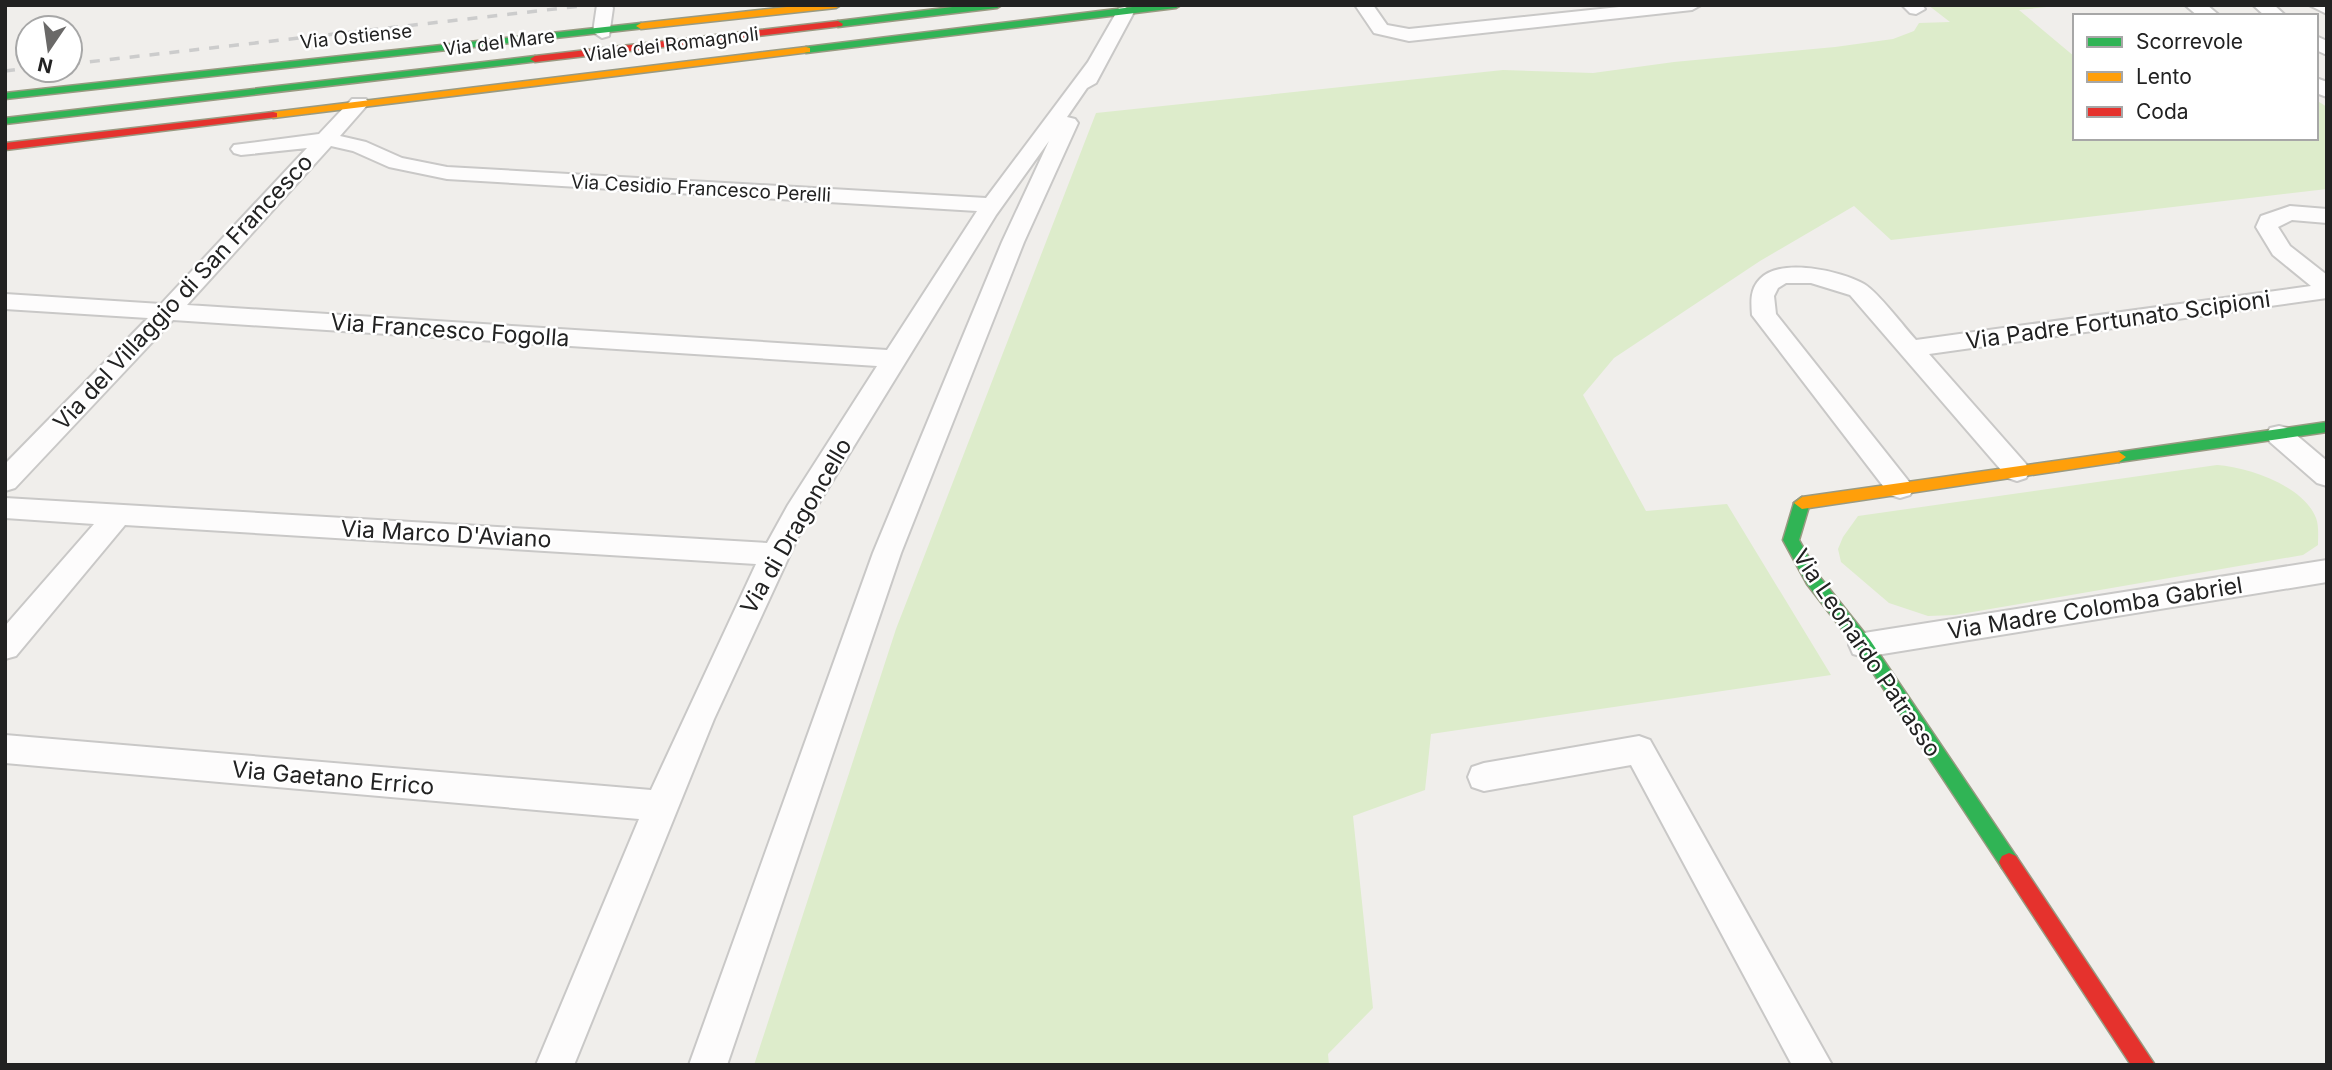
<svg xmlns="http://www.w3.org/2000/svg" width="2332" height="1070" font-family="Inter,sans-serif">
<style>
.grass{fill:#ddeccb}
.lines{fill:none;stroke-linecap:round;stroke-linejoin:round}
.street-casing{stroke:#c9c8c7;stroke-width:4}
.fast-casing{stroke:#999a82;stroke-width:3}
.slow-casing{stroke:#999a82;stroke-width:3}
.jam-casing{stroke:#999a82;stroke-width:3}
.street{fill:#fdfcfc;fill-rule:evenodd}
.fast{fill:#30b455;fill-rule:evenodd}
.slow{fill:#ff9f0a;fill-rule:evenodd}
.jam{fill:#e5322d;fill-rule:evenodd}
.rail{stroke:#ccc;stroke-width:3.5;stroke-dasharray:10 10;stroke-linecap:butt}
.labels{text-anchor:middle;stroke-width:5;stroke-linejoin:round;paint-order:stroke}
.far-street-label{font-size:19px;fill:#222;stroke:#fff}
.street-label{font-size:23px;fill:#222;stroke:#fff}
</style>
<rect width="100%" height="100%" fill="#f0eeeb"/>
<path class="grass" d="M 1928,5 L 2066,5 L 2019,10 L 2075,57 L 2075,138 L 2316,138 L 2316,100 L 2327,107 L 2327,189 L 1891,240 L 1854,206 L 1760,261 L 1614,358 L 1583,395 L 1646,511 L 1727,504 L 1831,675 L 1431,734 L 1425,790 L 1353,816 L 1373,1008 L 1328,1054 L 1329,1065 L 754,1065 L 896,629 L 1096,113 L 1503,70 L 1593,73 L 1674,62 L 1835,47 L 1893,39 L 1914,31 L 1919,23 L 1950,22 Z
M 2217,465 C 2248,467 2304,486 2316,518 C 2319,525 2318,537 2318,545 L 2303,555 L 1955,615 L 1928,616 L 1889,603 L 1841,562 L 1838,549 L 1843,537 L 1858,516 Z"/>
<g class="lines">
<g class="street-casing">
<path id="street" d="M 597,5 L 611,5 L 613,8 L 609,36 L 602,38 L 593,32 Z
M 1355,5 L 1373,5 L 1387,25 L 1409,29 L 1638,5 L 1701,5 L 1692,10 L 1409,41 L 1374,33 Z
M 1902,5 L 1922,5 L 1925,9 L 1916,14 L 1910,13 Z
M 2185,5 L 2207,5 L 2220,16 L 2198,16 Z
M 2253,5 L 2274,5 L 2286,16 L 2265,16 Z
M 2309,5 L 2327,5 L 2327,14 Z
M 1125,7 L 1134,12 L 1096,83 L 1087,88 L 1067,117 L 1075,119 L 1078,123 L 1024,242 L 901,553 L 727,1065 L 689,1065 L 873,553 L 1002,242 L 1049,141 L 996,215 L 798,537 L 714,719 L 574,1065 L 536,1065 L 639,819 L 5,763 L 5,735 L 651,790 L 756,564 L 125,525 L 16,656 L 5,659 L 5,626 L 94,524 L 5,518 L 5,498 L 767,543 L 788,505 L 877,366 L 173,320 L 15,488 L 5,491 L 5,464 L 148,318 L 5,309 L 5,294 L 161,304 L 307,148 L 241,155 L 234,153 L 231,149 L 234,145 L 319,134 L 352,99 L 366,99 L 369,103 L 340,136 L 366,142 L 402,158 L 447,167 L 986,198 L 1088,62 L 1119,8 ZM 331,146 L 353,151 L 389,167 L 447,179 L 977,211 L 887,350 L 187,305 Z
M 2316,36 L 2327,41 L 2327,55 L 2316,50 Z
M 2316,78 L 2327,82 L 2327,97 L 2316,93 Z
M 2290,206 L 2327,209 L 2327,223 L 2292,220 L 2278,227 L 2290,246 L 2327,275 L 2327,298 L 1929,354 L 2026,464 L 2030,471 L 2026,478 L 2017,481 L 2008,478 L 1850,295 L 1811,283 L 1786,283 L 1778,288 L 1774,296 L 1776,314 L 1914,488 L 1910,495 L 1900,498 L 1890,495 L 1752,315 C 1751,302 1750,289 1760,279 C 1781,257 1841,271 1864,284 C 1878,292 1904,327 1916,340 L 2311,286 L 2273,255 L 2256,227 L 2261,216 Z
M 2279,426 L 2288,428 L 2327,461 L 2327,486 L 2317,483 L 2270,442 L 2266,435 L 2270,428 Z
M 2327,560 L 2327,582 L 1864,657 L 1853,654 L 1849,645 L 1853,636 L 1864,633 Z
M 1639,736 L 1650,740 L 1832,1065 L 1792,1065 L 1631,765 L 1484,791 L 1472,787 L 1468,777 L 1472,767 L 1484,763 Z"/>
</g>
<g class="fast-casing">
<path id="fast" d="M 969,5 L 1002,5 L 997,8 L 838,27 L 833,24 L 838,21 Z
M 1149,5 L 1181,5 L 1176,8 L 806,53 L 801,50 L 806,47 Z
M 641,23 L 646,26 L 645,28 L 5,99 L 5,93 Z
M 535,56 L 540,59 L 539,61 L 5,124 L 5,118 Z
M 2327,422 L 2327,432 L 2119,462 L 2112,457 L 2119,452 Z
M 1802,497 L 1810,503 L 1799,540 L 1819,576 L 1870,640 L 2016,856 L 2019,862 L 2016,868 L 2009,871 L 2002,868 L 1858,650 L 1807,584 L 1783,540 L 1794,503 Z"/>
</g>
<g class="slow-casing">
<path id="slow" d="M 805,5 L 841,5 L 836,8 L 641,29 L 636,26 L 641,23 Z
M 806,47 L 810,48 L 810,52 L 273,118 L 267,115 L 273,112 Z
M 2119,452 L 2126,457 L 2119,462 L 1802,509 L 1794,503 L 1802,497 Z"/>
</g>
<g class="jam-casing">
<path id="jam" d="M 838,21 L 843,24 L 842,26 L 535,62 L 530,59 L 535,56 Z
M 273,112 L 277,113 L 277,117 L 5,150 L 5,143 Z
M 2009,853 L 2016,856 L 2155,1065 L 2131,1065 L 2002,868 L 1999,862 L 2002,856 Z"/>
</g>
<use href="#street" class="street"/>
<use href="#fast" class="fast"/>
<use href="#slow" class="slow"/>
<use href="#jam" class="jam"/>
<path class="rail" d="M 70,64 L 590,5
M 5,71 L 28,68"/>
</g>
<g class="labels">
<g class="far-street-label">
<text transform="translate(356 36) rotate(-6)" y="7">Via Ostiense</text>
<text transform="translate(499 42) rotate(-7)" y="7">Via del Mare</text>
<text transform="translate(671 44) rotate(-7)" y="7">Viale dei Romagnoli</text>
<text transform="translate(701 188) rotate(3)" y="7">Via Cesidio Francesco Perelli</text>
</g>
<g class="street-label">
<text transform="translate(183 292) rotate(-47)" y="8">Via del Villaggio di San Francesco</text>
<text transform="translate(2118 320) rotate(-8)" y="8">Via Padre Fortunato Scipioni</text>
<text transform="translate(450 330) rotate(4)" y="8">Via Francesco Fogolla</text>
<text transform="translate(796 526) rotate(-60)" y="8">Via di Dragoncello</text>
<text transform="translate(446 534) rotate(3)" y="8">Via Marco D'Aviano</text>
<text transform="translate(2095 608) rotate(-9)" y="8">Via Madre Colomba Gabriel</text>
<text transform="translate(1867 653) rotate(56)" y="8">Via Leonardo Patrasso</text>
<text transform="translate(333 778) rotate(5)" y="8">Via Gaetano Errico</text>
</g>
</g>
<rect width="2332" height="1070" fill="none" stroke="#222222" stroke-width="14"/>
<rect x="2073" y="14" width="245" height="126" fill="#ffffff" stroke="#a7a7a7" stroke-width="2"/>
<rect x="2087" y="37" width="35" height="10" fill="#30b455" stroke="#a7a7a7" stroke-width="2"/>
<text x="2136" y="49" font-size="21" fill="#222222">Scorrevole</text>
<rect x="2087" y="72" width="35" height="10" fill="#ff9f0a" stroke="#a7a7a7" stroke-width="2"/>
<text x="2136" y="84" font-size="21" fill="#222222">Lento</text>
<rect x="2087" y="107" width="35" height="10" fill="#e5322d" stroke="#a7a7a7" stroke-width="2"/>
<text x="2136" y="119" font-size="21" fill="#222222">Coda</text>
<g transform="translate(49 49) rotate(193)"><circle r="33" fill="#ffffff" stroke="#a7a7a7" stroke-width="2"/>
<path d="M0-5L12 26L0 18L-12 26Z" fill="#6a6968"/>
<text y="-10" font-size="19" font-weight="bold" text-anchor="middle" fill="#222222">N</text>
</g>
</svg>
